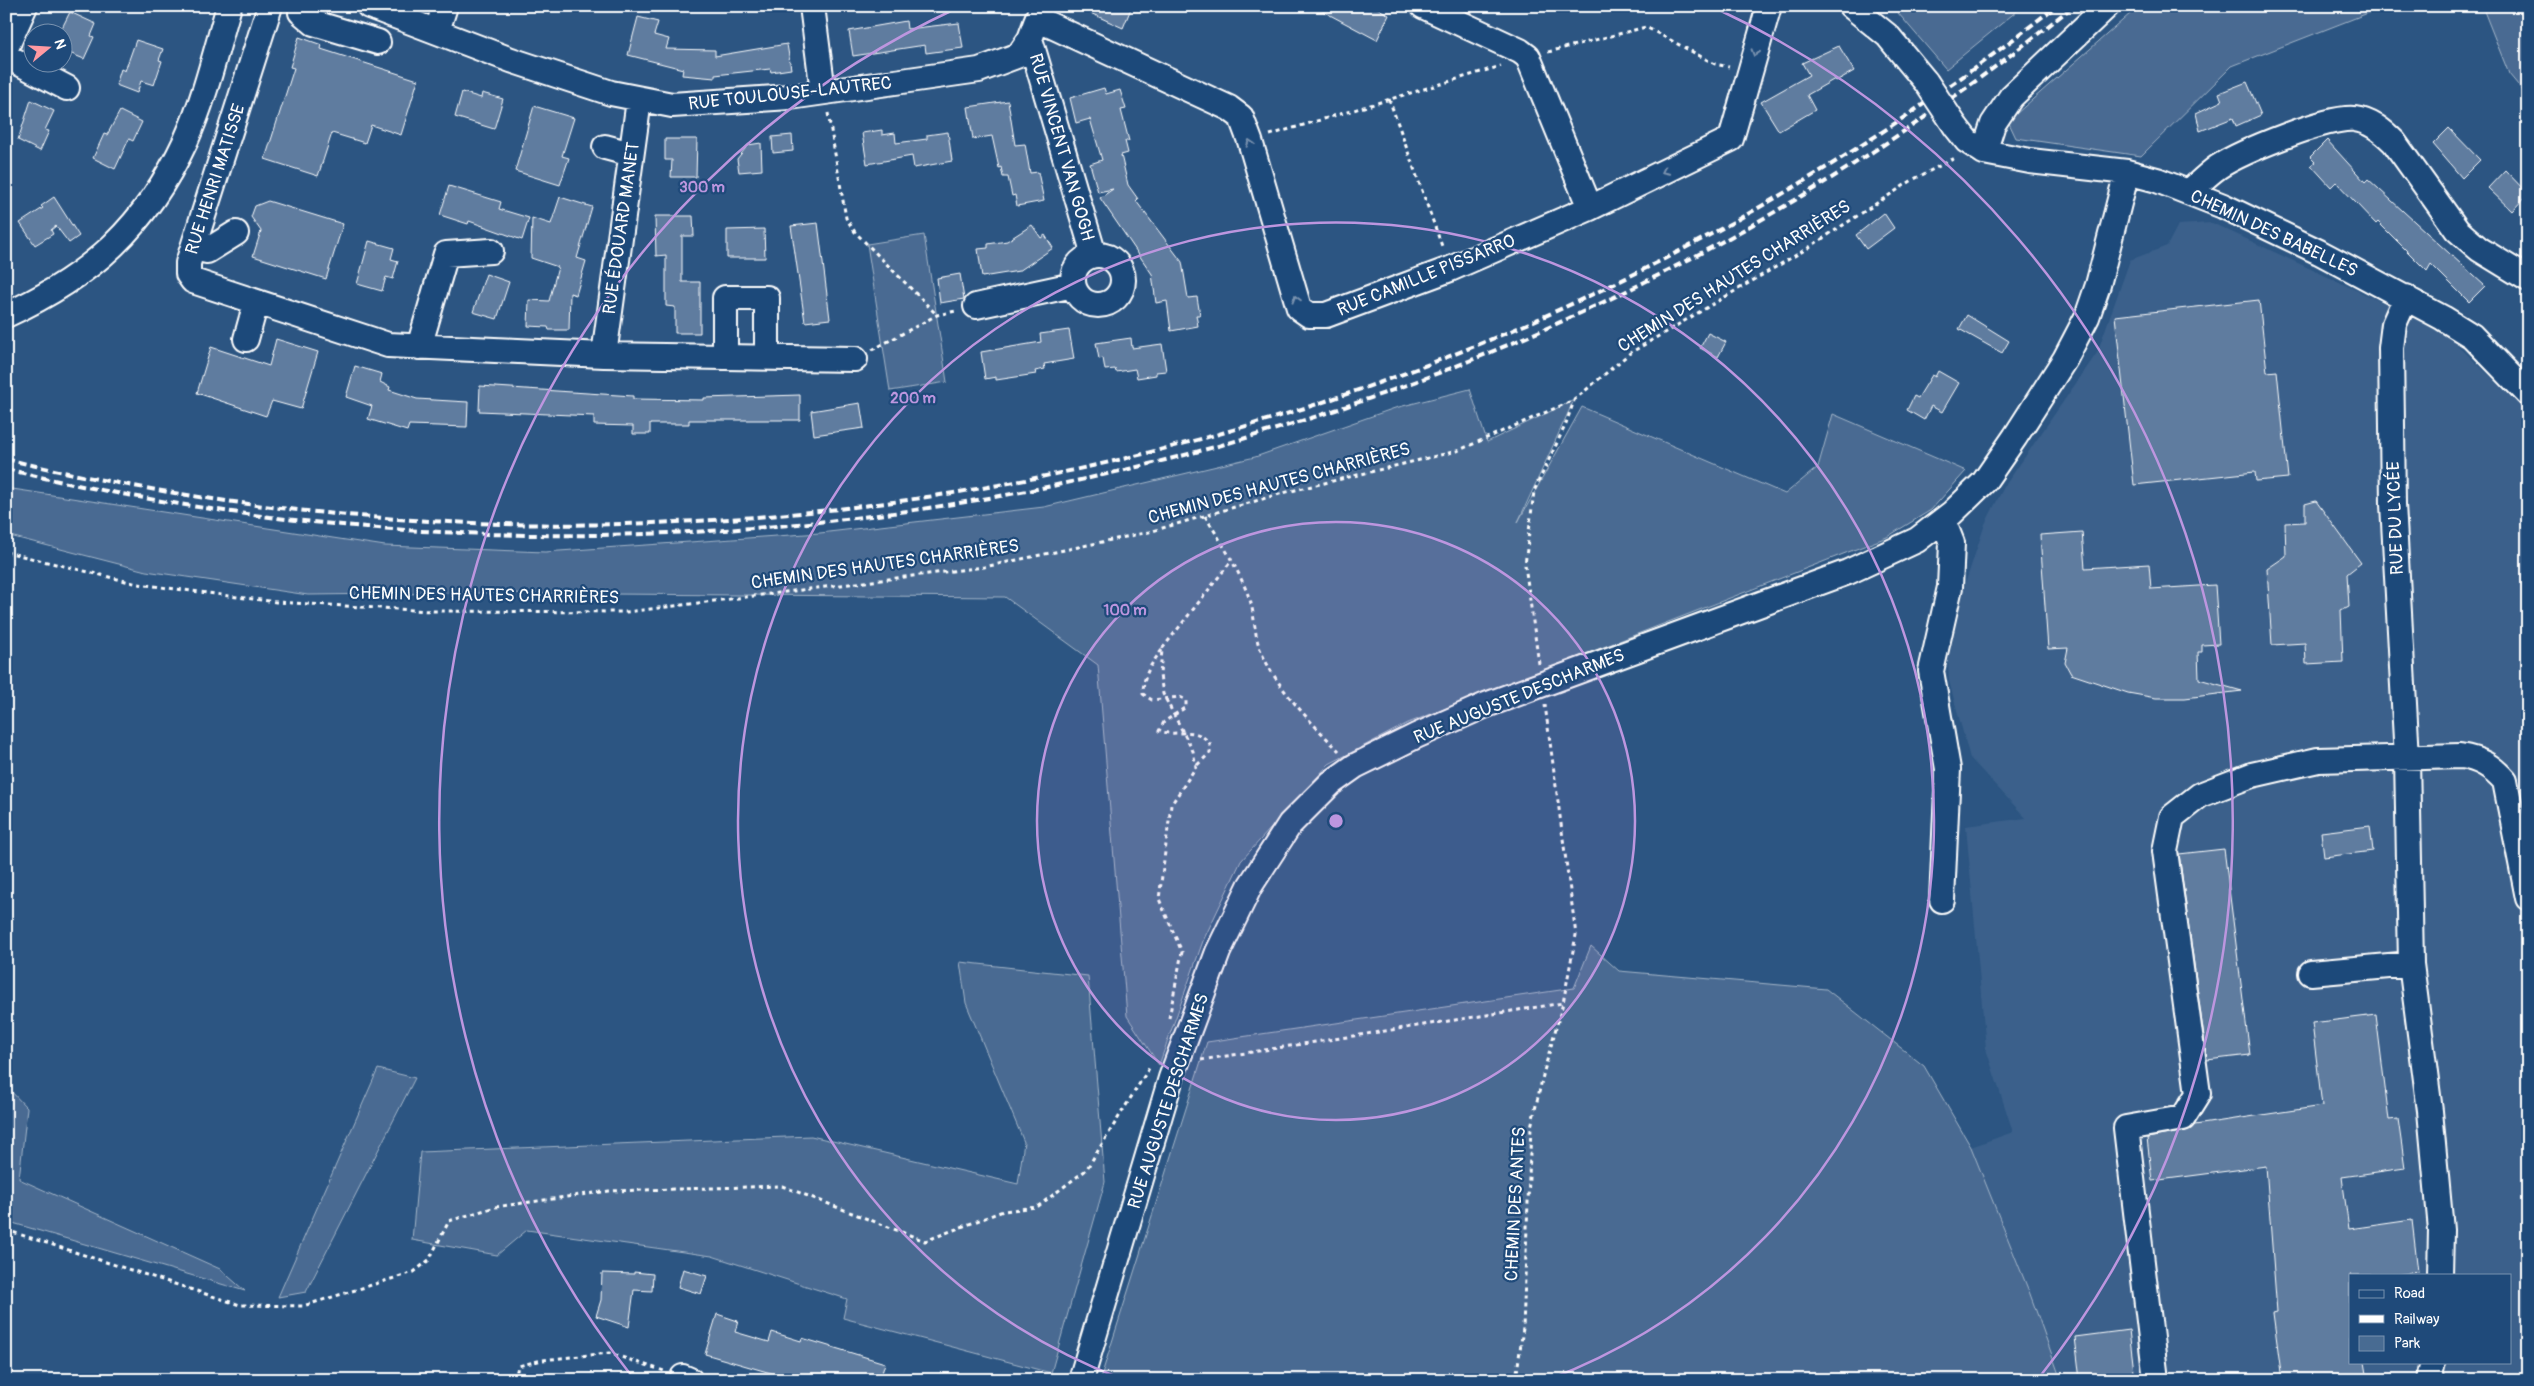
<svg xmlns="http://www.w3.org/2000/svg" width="2534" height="1386" font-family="Pangolin,sans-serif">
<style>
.built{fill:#3b618b;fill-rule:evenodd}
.green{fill:#486b92;stroke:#a4b5c8}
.building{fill:#5e7c9f;stroke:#fff}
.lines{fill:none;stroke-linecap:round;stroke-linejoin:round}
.minor-casing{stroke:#fff;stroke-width:28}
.path{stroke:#fff;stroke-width:3;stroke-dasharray:4 4;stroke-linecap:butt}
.minor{stroke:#1f4a7a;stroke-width:24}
.rail{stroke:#fff;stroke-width:4;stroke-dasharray:8 4;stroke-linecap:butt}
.minor-bridge-casing{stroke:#fff;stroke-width:28;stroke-linecap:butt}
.minor-bridge{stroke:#1f4a7a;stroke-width:24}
.oneway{stroke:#7992af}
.ring{fill:none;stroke:#bd96df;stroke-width:2.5}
.labels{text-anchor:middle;stroke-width:4.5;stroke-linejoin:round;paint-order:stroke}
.street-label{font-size:18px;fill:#fff;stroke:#1f4a7a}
.centre{fill:#bd96df;stroke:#1f4a7a;stroke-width:2.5}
.ring-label{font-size:15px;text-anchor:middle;font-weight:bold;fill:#bd96df;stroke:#1f4a7a;stroke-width:4.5;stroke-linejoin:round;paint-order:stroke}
</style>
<rect width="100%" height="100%" fill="#2c5582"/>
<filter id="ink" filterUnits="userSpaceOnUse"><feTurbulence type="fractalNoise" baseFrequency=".02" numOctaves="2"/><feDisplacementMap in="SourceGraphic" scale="10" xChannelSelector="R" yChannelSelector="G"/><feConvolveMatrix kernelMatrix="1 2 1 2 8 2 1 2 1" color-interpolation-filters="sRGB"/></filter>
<g filter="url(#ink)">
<path class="built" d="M 2212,223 L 2442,330 L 2528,413 L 2528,1380 L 2061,1380 L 2030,1294 L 1971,1147 L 2013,1132 L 1986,1049 L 1966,826 L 2026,818 L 1970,758 L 1949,681 L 1947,638 L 1985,524 L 2004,487 L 2097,353 L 2130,260 L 2167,246 L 2178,225 ZM 2350,1275 L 2510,1275 L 2510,1362 L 2350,1362 Z"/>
<path class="green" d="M 1892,6 L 2023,6 L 1946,69 Z
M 2139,6 L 2386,6 L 2232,66 L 2141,156 L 2016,138 L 2008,121 Z
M 2482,6 L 2528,6 L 2528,97 L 2509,74 Z
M 924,235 L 947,382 L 890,391 L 867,244 Z
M 1470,389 L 1487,442 L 1574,400 L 1518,522 L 1582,407 L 1785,494 L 1818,467 L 1833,414 L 1966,471 L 1931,510 L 1887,537 L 1408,723 L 1329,764 L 1241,861 L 1203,941 L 1159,1065 L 1127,1016 L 1098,665 L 1005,597 L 479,593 L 308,595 L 146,571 L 6,535 L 6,488 L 385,546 L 545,552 L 820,533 L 1044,507 L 1255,457 L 1395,408 Z
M 1591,946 L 1619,971 L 1826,989 L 1924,1066 L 1971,1147 L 2030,1294 L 2061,1380 L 1100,1380 L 1207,1042 L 1574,988 Z
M 960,962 L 1088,976 L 1105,1182 L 1051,1373 L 843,1318 L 847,1299 L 712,1256 L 527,1230 L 497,1255 L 412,1240 L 420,1152 L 811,1136 L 1018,1184 L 1024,1142 L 966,1003 Z
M 378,1069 L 415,1078 L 306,1292 L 278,1297 Z
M 6,1086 L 27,1108 L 19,1179 L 220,1269 L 245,1291 L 6,1221 Z"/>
<path class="building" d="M 1075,6 L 1132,6 L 1123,28 Z
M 1313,6 L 1374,6 L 1389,15 L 1377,40 Z
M 70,12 L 96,24 L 91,36 L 94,37 L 84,59 L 62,50 L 62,28 Z
M 638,17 L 658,22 L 654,35 L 669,39 L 666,49 L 715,50 L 715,56 L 787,44 L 791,69 L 771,72 L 770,69 L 752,71 L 715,75 L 715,78 L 682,75 L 683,69 L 628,55 Z
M 906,21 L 907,29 L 959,23 L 963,48 L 926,53 L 925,45 L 853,56 L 849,31 Z
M 299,37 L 322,45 L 321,49 L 418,80 L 401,135 L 371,125 L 365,143 L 332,133 L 318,176 L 265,159 L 294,68 L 290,67 Z
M 136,40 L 163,49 L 159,60 L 162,61 L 154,85 L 141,81 L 137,93 L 116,85 L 121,69 L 125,71 Z
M 1839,46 L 1854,71 L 1836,81 L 1835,79 L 1807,95 L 1815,110 L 1779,131 L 1761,102 L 1809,75 L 1802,63 Z
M 2247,82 L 2261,115 L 2236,126 L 2233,118 L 2200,131 L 2196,113 L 2222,101 L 2219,93 Z
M 1104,88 L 1106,94 L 1120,90 L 1126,109 L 1121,110 L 1129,141 L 1125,141 L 1128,153 L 1121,155 L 1128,185 L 1138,199 L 1136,201 L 1182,262 L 1188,298 L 1197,297 L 1200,315 L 1196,315 L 1198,326 L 1171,331 L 1167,301 L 1156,303 L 1152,274 L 1100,198 L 1113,189 L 1098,192 L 1090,164 L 1102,160 L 1090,119 L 1076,123 L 1070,98 Z
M 462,92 L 481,98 L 482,93 L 503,99 L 494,129 L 455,117 Z
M 31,100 L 54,111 L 45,130 L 49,131 L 40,151 L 18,140 Z
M 1008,101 L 1015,145 L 1025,144 L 1030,173 L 1038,172 L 1044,201 L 1017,206 L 1015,195 L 1012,196 L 1008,177 L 1003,177 L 1001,167 L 999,168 L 992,136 L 973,139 L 968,107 Z
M 534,106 L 574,118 L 562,156 L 569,158 L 560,185 L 515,171 Z
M 120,111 L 142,122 L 133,141 L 129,139 L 115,169 L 93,158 L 104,134 L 107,135 Z
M 2449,128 L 2480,160 L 2462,178 L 2433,144 Z
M 882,130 L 882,135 L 895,133 L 896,143 L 927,139 L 927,135 L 948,132 L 952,161 L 914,168 L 912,156 L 867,164 L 862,133 Z
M 792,135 L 793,151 L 773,153 L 772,137 Z
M 665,139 L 697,139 L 696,177 L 671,177 L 672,160 L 665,160 Z
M 2327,140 L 2365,182 L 2368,179 L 2485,286 L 2469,302 L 2431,264 L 2427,271 L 2378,222 L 2376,224 L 2336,182 L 2331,187 L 2311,165 L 2315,162 L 2310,157 Z
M 761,143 L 762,170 L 739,172 L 737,159 L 748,145 Z
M 2505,170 L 2528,194 L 2512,211 L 2488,188 Z
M 449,186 L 501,202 L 499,209 L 529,218 L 522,240 L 469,221 L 468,224 L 440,215 Z
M 54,197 L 79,236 L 69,243 L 56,226 L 51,230 L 53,234 L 35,245 L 20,223 L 43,208 L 41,206 Z
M 560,197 L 592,207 L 577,258 L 586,261 L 576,295 L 570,293 L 569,330 L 549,330 L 548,327 L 528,326 L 529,300 L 549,301 L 558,267 L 531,258 L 532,218 L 551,224 Z
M 268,201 L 343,224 L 326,279 L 253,256 L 261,231 L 251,217 L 255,206 Z
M 1884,213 L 1894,228 L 1866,249 L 1856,235 Z
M 655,216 L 693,216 L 694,236 L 682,236 L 682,282 L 700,282 L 700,333 L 675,333 L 675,307 L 666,306 L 666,255 L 656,256 Z
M 818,223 L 830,319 L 805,322 L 791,226 Z
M 1032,225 L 1041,238 L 1045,235 L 1053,248 L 1019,271 L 982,277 L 978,249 L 988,248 L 988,244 L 1007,241 Z
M 764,229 L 765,258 L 727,258 L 727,230 Z
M 369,241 L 394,248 L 391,259 L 398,261 L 393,279 L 386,277 L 382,291 L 357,284 Z
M 486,274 L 509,282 L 497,319 L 473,312 Z
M 960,274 L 964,299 L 940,303 L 937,278 Z
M 2259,300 L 2267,372 L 2277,371 L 2288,478 L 2256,481 L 2255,472 L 2134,485 L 2115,316 Z
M 1967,315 L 2009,341 L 2002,353 L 1959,329 Z
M 1069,330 L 1074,359 L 1044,364 L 1045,369 L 1035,371 L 1036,374 L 996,380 L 996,377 L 985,379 L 981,352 L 1041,342 L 1040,334 Z
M 1708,333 L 1726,342 L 1718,357 L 1700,348 Z
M 1131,338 L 1132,348 L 1162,344 L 1166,371 L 1156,372 L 1156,375 L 1137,378 L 1135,369 L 1116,372 L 1115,369 L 1105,370 L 1103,358 L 1099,359 L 1096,343 Z
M 276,339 L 318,352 L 301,409 L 272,401 L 266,416 L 197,393 L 211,347 L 269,366 Z
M 355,366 L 382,374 L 380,382 L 390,387 L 389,390 L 417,399 L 468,402 L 467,427 L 409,425 L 407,431 L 368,419 L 372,406 L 346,397 Z
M 1938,371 L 1959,383 L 1942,412 L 1931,406 L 1924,420 L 1907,410 L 1914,396 L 1918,398 L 1932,375 L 1935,377 Z
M 480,386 L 633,396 L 633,399 L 704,400 L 704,398 L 800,395 L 800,420 L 689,420 L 689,424 L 650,424 L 650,434 L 633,434 L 633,426 L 594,425 L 594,416 L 479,411 Z
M 860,403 L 864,428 L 814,435 L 811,411 Z
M 2316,501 L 2361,563 L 2347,574 L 2349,606 L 2341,610 L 2343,662 L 2306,664 L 2305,643 L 2272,645 L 2267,569 L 2286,556 L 2285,523 L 2305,522 L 2305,504 Z
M 2082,532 L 2085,568 L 2149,564 L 2151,589 L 2215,585 L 2219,644 L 2202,645 L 2202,652 L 2198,652 L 2199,679 L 2242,691 L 2185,698 L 2156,698 L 2128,693 L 2071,674 L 2065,663 L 2068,648 L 2048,649 L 2040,535 Z
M 2370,826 L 2373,851 L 2324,857 L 2321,832 Z
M 2224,849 L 2250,1055 L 2207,1060 L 2179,854 Z
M 2376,1015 L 2389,1120 L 2398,1119 L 2405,1168 L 2342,1177 L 2349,1229 L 2412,1220 L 2418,1272 L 2395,1275 L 2350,1275 L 2350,1362 L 2365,1362 L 2368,1380 L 2282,1380 L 2273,1313 L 2277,1312 L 2266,1166 L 2152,1181 L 2147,1138 L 2186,1131 L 2195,1125 L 2322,1106 L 2312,1023 Z
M 683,1269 L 707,1276 L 701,1294 L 678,1287 Z
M 634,1272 L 653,1274 L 652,1291 L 634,1290 L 629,1327 L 596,1316 L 601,1300 L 602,1273 L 634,1274 Z
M 717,1314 L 738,1321 L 735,1332 L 769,1342 L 772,1332 L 801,1341 L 802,1338 L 885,1363 L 880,1380 L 795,1380 L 705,1354 Z
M 2129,1330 L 2135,1380 L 2080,1380 L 2075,1337 Z"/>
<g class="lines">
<g class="minor-casing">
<path id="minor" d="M 270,6 L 188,263 L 188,274 L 193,281 L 388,345 L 604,355 L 855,359
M 302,6 L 301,12 L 314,23 L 378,42
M 369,6 L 511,60 L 611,93 L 672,105 L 790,97 L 979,70 L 1019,55 L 1030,39 L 1042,6
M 812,6 L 823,92
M 1423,6 L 1520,51 L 1528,57 L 1590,208
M 1851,6 L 1888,36 L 1926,82
M 1037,19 L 1229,108 L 1241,117 L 1250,141 L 1299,308 L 1309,315 L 1326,315 L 1450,269 L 1590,208 L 1731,139 L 1769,6
M 437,31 L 445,6
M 1030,39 L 1094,255
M 6,48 L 25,6
M 6,56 L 67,88
M 1956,127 L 1967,141 L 1984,152 L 2030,161 L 2127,172 L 2157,180 L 2223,206 L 2319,252 L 2443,318 L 2472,336 L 2528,394
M 605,147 L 631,154
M 1984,152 L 1993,124 L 2011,97 L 2107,6
M 2189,192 C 2199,183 2208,174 2218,167 C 2241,152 2330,115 2355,119 C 2371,121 2383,131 2394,142 L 2457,230 L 2479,249 L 2528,279
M 193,248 L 207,251 L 236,233
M1073 280a25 25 0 1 1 50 0a25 25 0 1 1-50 0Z
M 2406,297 L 2394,324 L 2391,348 L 2393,504 L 2407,758 L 2411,964 L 2430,1111 L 2441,1230 L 2440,1275
M 976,306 L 1073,285
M 6,315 C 92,276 146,226 186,140 C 205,98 216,50 229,6
M 246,339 L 256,303
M 419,347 L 446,254 L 491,251
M 604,355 L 639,100
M 725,356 L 725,298 L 767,298 L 767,357
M 1942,900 L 1948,769 L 1931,671 L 1950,587 L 1952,543 L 1943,520
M 2311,973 L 2411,964
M 683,1377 L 690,1380
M 1081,1380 L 1171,1078 L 1218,952 L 1250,886 L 1290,824 L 1331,783 L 1355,766 L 1416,736 L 1486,705 L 1848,572 L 1917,540 L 1952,513 L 1984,482 L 2015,437 L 2065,359 L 2087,317 L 2098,285 L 2127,172
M 2156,1380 L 2126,1128 L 2183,1118 L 2198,1094 L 2165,851 L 2172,817 L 2200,795 L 2252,775 L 2318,760 L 2460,756 C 2480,759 2492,766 2505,781 L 2528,898
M 2429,1380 L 2433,1362"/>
</g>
<path class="path" d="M 1548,52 L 1646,27 L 1715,64 L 1729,67
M 1389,99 L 1443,249
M 828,113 L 846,218 L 855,232 L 937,315
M 1270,135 L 1501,66
M 872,350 L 937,315 L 956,311
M 1205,516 C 1222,543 1239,570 1250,600 C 1255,616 1254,634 1260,649 C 1276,688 1310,721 1339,751
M 6,552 L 138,584 L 276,602 L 431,611 L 626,612 L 984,567 L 1149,532 L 1283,493 L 1457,451 L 1574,400 L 1630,353 L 1808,248 L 1914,179 L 1955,158
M 1162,650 C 1151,664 1143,675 1143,694 L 1152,700 L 1180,697 L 1186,700 L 1186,707 L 1164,722 L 1159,731 C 1180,738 1195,724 1210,744 L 1210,753 L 1196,766
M 1539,664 L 1525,565 L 1534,491 L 1565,426 L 1574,401
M 1169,1018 L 1182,952 L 1159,899 L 1171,805 L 1196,767 L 1193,751 L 1163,694 L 1160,675 L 1162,649 L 1232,560
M 1201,1060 L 1563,1003
M 6,1230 L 240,1305 L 303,1306 L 414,1272 L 429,1260 L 449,1221 L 495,1207 L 609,1191 L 782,1186 L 925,1241 L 1003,1211 L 1037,1207 L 1086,1170 L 1151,1065
M 515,1380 L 518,1366 L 542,1360 L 609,1353 L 664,1371
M 1516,1380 L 1523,1328 L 1531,1127 L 1544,1071 L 1563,1003 L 1576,935 L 1545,705"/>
<use href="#minor" class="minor"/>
<path class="rail" d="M 6,459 C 719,630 1482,463 2056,6
M 6,469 C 722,642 1501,472 2073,6"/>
<g class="minor-bridge-casing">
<path id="minor-bridge" d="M 1926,82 L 1956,127"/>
</g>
<use href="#minor-bridge" class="minor-bridge"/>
</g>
<defs><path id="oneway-chevron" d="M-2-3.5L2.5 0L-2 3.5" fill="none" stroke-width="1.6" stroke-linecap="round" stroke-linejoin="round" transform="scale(1.25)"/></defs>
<g class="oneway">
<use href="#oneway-chevron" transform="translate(1755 53) rotate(107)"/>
<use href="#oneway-chevron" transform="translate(1250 143) rotate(-108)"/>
<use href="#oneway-chevron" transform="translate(1665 171) rotate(154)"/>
<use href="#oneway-chevron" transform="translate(1296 299) rotate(-106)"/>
</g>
</g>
<circle cx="1336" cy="821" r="299" fill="#bd96df" fill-opacity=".12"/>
<g class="ring">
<circle cx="1336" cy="821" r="299"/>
<path d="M1122 1379A598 598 0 1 1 1550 1379"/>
<path d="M634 1379A897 897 0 0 1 957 8M1715 8A897 897 0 0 1 2038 1379"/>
</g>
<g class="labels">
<g class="street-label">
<text transform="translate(790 93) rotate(-6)" y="6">RUE TOULOUSE-LAUTREC</text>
<text transform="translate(1062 147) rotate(74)" y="6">RUE VINCENT VAN GOGH</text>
<text transform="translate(215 179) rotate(-72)" y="6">RUE HENRI MATISSE</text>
<text transform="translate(621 228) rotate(-82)" y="6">RUE ÉDOUARD MANET</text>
<text transform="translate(2274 233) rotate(25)" y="6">CHEMIN DES BABELLES</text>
<text transform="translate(1426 275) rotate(-22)" y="6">RUE CAMILLE PISSARRO</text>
<text transform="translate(1734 276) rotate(-32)" y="6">CHEMIN DES HAUTES CHARRIÈRES</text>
<text transform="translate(1279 483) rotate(-15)" y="6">CHEMIN DES HAUTES CHARRIÈRES</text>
<text transform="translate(2395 518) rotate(-92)" y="6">RUE DU LYCÉE</text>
<text transform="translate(885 564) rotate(-8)" y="6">CHEMIN DES HAUTES CHARRIÈRES</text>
<text transform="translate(484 595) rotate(1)" y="6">CHEMIN DES HAUTES CHARRIÈRES</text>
<text transform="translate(1519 696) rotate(-22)" y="6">RUE AUGUSTE DESCHARMES</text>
<text transform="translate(1168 1101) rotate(-72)" y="6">RUE AUGUSTE DESCHARMES</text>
<text transform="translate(1515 1204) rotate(-87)" y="6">CHEMIN DES ANTES</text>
</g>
</g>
<circle cx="1336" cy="821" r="8" class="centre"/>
<g class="ring-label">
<text x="702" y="192">300 m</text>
<text x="913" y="403">200 m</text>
<text x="1125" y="615">100 m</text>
</g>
<rect width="2534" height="1386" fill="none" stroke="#1f4a7a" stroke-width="25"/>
<rect x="12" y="12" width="2509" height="1361" fill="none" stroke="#fff" stroke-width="2" filter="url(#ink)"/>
<rect x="2349" y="1274" width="162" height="90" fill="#1f4a7a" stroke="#7992af"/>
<rect x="2359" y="1290" width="25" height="8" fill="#1f4a7a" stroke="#7992af"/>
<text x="2394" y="1298" font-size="15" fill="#ffffff">Road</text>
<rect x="2359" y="1315" width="25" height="8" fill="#ffffff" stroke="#7992af"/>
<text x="2394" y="1324" font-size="15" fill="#ffffff">Railway</text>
<rect x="2359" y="1336" width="25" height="15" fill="#486b92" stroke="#7992af"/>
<text x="2394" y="1348" font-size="15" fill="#ffffff">Park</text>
<g transform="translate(48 48) rotate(72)"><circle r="24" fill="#1f4a7a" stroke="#7992af"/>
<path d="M0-4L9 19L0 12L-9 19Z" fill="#ff9aa2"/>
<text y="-8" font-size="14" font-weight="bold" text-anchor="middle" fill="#ffffff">N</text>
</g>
</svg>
